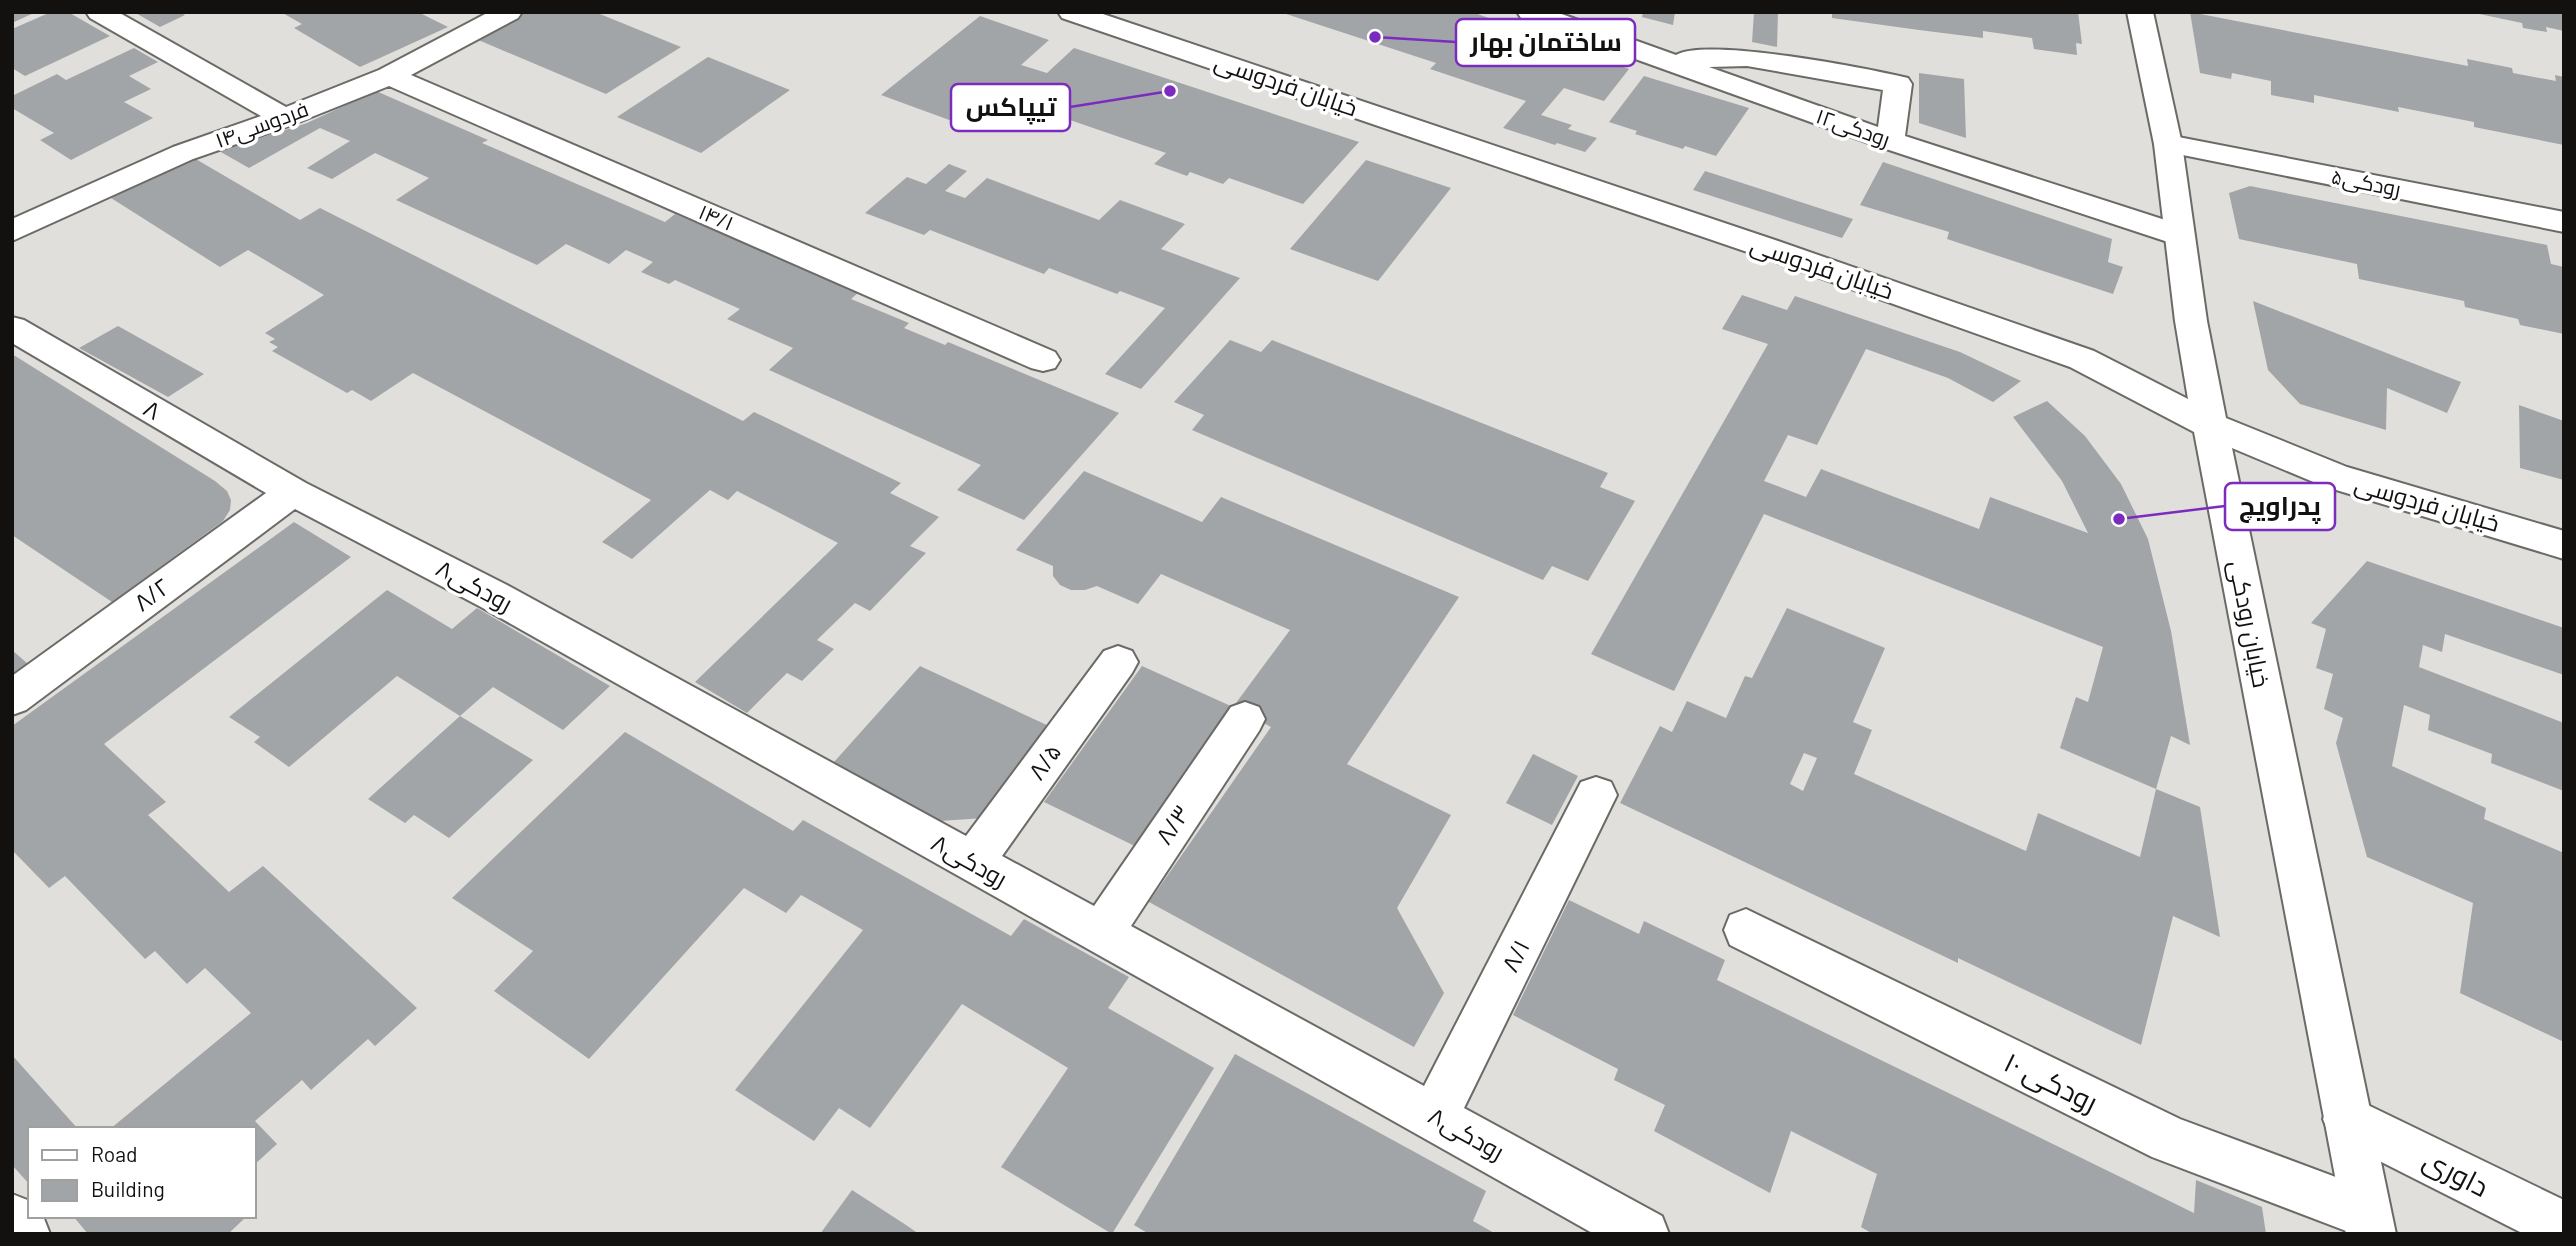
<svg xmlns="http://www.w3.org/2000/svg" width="2576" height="1246" font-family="Barlow,Cairo,sans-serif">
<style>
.building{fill:#a2a5a8;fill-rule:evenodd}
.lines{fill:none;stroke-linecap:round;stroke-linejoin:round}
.street-casing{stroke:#6b6a66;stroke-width:4}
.secondary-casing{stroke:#6b6a66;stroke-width:4}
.street{fill:#fff;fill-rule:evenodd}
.secondary{fill:#fff;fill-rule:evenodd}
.labels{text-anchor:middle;stroke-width:7;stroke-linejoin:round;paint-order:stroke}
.far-street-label{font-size:21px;fill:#121110;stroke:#fff}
.street-label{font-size:24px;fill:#121110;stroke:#fff}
.near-street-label{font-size:28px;fill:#121110;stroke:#fff}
.leader{fill:none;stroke:#7b2cbf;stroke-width:2.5}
.callout-dot{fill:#7b2cbf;stroke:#fff;stroke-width:2.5}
.callout{fill:#fff;stroke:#7b2cbf;stroke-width:2.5}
.callout-label{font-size:26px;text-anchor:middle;font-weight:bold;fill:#121110}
</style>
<rect width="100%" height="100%" fill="#e0dfdb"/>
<path class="building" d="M 12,12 L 36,12 L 12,23 Z
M 51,12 L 68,12 L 110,36 L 25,76 L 12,68 L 12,29 Z
M 134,12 L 180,12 L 185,15 L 160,27 Z
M 281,12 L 418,12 L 448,27 L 360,67 L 294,28 L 302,24 Z
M 522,12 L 595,12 L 681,47 L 606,94 L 476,39 Z
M 1280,12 L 1472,12 L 1629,69 L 1604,101 L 1564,88 L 1541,115 L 1572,125 L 1568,129 L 1597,138 L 1585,152 L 1557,143 L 1555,145 L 1503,128 L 1526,101 L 1430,69 L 1436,63 Z
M 1643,12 L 1675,12 L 1673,25 L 1642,17 Z
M 1754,12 L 1778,12 L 1777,47 L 1752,42 Z
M 1832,12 L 2078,12 L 2082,44 L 2076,43 L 2077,55 L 2034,49 L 2032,38 L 1983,31 L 1983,38 L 1919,30 L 1832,18 Z
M 2190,12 L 2468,66 L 2467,59 L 2512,68 L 2513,73 L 2556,81 L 2555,75 L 2564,77 L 2564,145 L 2474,127 L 2474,122 L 2398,107 L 2399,112 L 2314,95 L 2314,103 L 2271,95 L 2271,81 L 2232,73 L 2231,79 L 2200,73 Z
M 2470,12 L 2564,12 L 2564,31 L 2546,27 L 2547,32 L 2523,28 L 2522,23 Z
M 980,16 L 1049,40 L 1021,65 L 1047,73 L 1074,48 L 1359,142 L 1303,204 L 1229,178 L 1223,184 L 1190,172 L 1187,176 L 1154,164 L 1166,153 L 988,92 L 952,121 L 881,95 Z
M 134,48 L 158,62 L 129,76 L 151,89 L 124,102 L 153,118 L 71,160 L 40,140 L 54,133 L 12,108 L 12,96 L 57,74 L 66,80 Z
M 708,57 L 790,90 L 701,153 L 617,117 Z
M 1919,73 L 1964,79 L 1966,138 L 1919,123 Z
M 1644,76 L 1749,108 L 1716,156 L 1685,146 L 1683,149 L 1635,134 L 1637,131 L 1609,122 Z
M 376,91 L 488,140 L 482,143 L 665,222 L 675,214 L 859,292 L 851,299 L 909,323 L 904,328 L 945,345 L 948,342 L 1119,413 L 1024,520 L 957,490 L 981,465 L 769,370 L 793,348 L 727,319 L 740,309 L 675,280 L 669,284 L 641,272 L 653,262 L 626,250 L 609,264 L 566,244 L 537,265 L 396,200 L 429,178 L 375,153 L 332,179 L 307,168 L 350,141 L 320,128 L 249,168 L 219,151 L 307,123 Z
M 194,158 L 300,220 L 320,208 L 743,421 L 754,412 L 901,483 L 890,493 L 939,517 L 910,546 L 926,553 L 870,611 L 855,603 L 817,640 L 834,649 L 802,681 L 787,673 L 747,713 L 695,682 L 838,543 L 737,491 L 728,500 L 710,490 L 632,559 L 602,542 L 651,500 L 413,373 L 371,401 L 352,390 L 347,393 L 272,351 L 278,347 L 269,342 L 275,339 L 265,333 L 324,295 L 248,250 L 220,267 L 111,198 Z
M 1366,160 L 1451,188 L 1378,281 L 1290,249 Z
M 1883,162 L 2112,239 L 2108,262 L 2123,267 L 2113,294 L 1947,239 L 1949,232 L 1860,205 Z
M 949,164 L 967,171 L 945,191 L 965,198 L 987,178 L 1099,220 L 1120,200 L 1185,224 L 1161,249 L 1240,278 L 1141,389 L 1105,374 L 1165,308 L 1120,291 L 1117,294 L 1049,268 L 1044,274 L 930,230 L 924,235 L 865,213 L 907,177 L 926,184 Z
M 1705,171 L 1853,219 L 1842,238 L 1693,190 Z
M 2250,186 L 2547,245 L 2551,264 L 2564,267 L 2564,334 L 2520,325 L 2518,319 L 2465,307 L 2464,301 L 2359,279 L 2357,264 L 2239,239 L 2229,193 Z
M 1742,295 L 1787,310 L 1795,296 L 1960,352 L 2021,381 L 1993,402 L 1948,378 L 1866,349 L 1817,445 L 1788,435 L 1764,481 L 1806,497 L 1821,469 L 1979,529 L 1990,497 L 2088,533 L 2062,481 L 2013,417 L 2047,401 L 2085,436 L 2121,484 L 2148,539 L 2171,631 L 2190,745 L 2171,736 L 2156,789 L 2060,748 L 2076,697 L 2088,702 L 2103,647 L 1764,514 L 1674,691 L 1591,654 L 1768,344 L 1722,329 Z
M 2253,301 L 2461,382 L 2447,413 L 2387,388 L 2386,430 L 2300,404 L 2268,370 Z
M 118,326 L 204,374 L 168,397 L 79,348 Z
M 1230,340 L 1261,352 L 1272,340 L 1608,473 L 1600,487 L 1635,501 L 1588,581 L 1552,566 L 1543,580 L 1192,430 L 1204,415 L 1174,402 Z
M 12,354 L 215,481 L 227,491 L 231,500 L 230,510 L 223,521 L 112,602 L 12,535 Z
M 2519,405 L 2564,421 L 2564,480 L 2520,468 Z
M 1084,471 L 1202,522 L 1221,497 L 1459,597 L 1347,764 L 1451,815 L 1397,908 L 1444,993 L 1414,1047 L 1149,902 L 1271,727 L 1233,707 L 1290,630 L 1161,574 L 1138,604 L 1097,586 L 1085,590 L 1071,590 L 1060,585 L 1053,576 L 1053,566 L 1016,550 Z
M 294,522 L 351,557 L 104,744 L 166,802 L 148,815 L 229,892 L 263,866 L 417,1008 L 375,1046 L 368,1039 L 311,1090 L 302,1080 L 255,1121 L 277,1144 L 254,1165 L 254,1129 L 110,1129 L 251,1013 L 205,968 L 187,984 L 155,951 L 145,959 L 65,876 L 49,888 L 12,850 L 12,726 Z
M 2367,561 L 2564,628 L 2564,675 L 2445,634 L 2442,652 L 2423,645 L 2419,667 L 2564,723 L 2564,791 L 2491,763 L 2492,754 L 2428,730 L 2430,715 L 2404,705 L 2392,766 L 2486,808 L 2484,819 L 2564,853 L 2564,1042 L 2460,993 L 2473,903 L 2367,857 L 2336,743 L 2343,718 L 2324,709 L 2333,674 L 2316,668 L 2326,629 L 2311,623 Z
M 387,590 L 452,629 L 477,608 L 610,686 L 563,730 L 493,687 L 460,716 L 533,760 L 449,838 L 414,815 L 405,823 L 368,799 L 460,716 L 397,676 L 289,767 L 254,742 L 260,737 L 229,717 Z
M 1787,608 L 1885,648 L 1853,722 L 1872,730 L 1854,774 L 2026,851 L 2038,813 L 2140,857 L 2156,789 L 2200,807 L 2220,937 L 2173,916 L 2141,1045 L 1958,958 L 1958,963 L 1620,803 L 1660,726 L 1672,732 L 1687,701 L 1726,718 L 1745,676 L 1752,678 ZM 1804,753 L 1817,758 L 1803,791 L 1790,784 Z
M 12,650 L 28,664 L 12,677 Z
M 920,666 L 1049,726 L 984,818 L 940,821 L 834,762 Z
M 1142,666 L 1233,707 L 1139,848 L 1044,802 Z
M 625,732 L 793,831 L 803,820 L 1011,936 L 1024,919 L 1129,977 L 1108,1008 L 1214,1068 L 1112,1234 L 1001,1167 L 1068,1068 L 962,1004 L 870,1128 L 839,1108 L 814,1141 L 735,1090 L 863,930 L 801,895 L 786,913 L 744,888 L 589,1059 L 494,991 L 533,951 L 452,898 Z
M 1533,754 L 1578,776 L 1552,825 L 1506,803 Z
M 1569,900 L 1639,934 L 1644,921 L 1725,960 L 1717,980 L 2194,1213 L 2196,1180 L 2262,1207 L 2266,1234 L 1873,1234 L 1861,1227 L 1877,1174 L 1791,1131 L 1770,1193 L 1654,1131 L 1665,1105 L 1614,1080 L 1618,1069 L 1513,1015 Z
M 1235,1054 L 1486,1191 L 1473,1221 L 1496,1234 L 1149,1234 L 1134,1225 Z
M 12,1055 L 78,1129 L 30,1129 L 30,1185 L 12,1165 Z
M 852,1190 L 906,1225 L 919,1234 L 820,1234 Z
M 73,1216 L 247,1216 L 228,1234 L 88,1234 Z"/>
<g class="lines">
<g class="street-casing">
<path id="street" d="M 86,12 L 118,12 L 286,107 L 379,70 L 489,12 L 522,12 L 518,18 L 411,75 L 1055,352 L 1060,360 L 1055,368 L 1043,371 L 1031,368 L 389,86 L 294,124 L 193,159 L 12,241 L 12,219 L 173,147 L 261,116 L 90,18 Z
M 1517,12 L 1556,12 L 1676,55 C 1706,37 1868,68 1908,78 L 1912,84 L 1905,136 L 2190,228 L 2194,235 L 2190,242 L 2179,245 L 2168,242 L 1880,147 L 1521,18 ZM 1747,66 L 1883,90 L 1878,127 L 1709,67 Z
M 2168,135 L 2564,212 L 2564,232 L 2158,150 L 2154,144 L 2158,138 Z
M 12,317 L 24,320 L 306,483 L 507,585 L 966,836 L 1104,651 L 1118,646 L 1132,651 L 1138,662 L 1132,673 L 1002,856 L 1094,906 L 1231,707 L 1245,702 L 1259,707 L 1265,719 L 1259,731 L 1131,926 L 1424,1086 L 1581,782 L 1596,777 L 1611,782 L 1617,795 L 1464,1108 L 1662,1216 L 1669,1234 L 1594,1234 L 481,607 L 295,509 L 26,710 L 12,715 L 12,676 L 266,493 L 12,343 Z
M 1746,909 L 2180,1119 L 2384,1195 L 2391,1213 L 2384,1231 L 2377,1234 L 2354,1234 L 2152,1157 L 1730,945 L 1724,930 L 1730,915 Z
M 2347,1095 L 2564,1200 L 2564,1234 L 2524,1234 L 2330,1136 L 2323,1119 L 2330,1102 Z
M 12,1194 L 30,1201 L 30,1216 L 43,1216 L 50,1234 L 12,1234 Z"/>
</g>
<g class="secondary-casing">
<path id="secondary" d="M 1058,12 L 1097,12 L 1778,241 L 2094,351 L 2188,399 L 2175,321 L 2154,144 L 2127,12 L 2153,12 L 2182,144 L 2207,321 L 2226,418 L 2347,467 L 2564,531 L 2564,559 L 2323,486 L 2232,448 L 2396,1234 L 2346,1234 L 2194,432 L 2070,367 L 1756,255 L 1062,18 Z"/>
</g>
<use href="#street" class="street"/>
<use href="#secondary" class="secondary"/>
</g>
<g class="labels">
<g class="far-street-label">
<text transform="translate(262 125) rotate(-20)" y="7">فردوسی۱۴</text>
<text transform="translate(1853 128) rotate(19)" y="7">رودکی۱۲</text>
<text transform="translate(2366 183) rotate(11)" y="7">رودکی۵</text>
<text transform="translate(716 218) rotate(23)" y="7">۱۴/۱</text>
</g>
<g class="street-label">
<text transform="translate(1286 85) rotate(19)" y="8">خیابان فردوسی</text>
<text transform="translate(1822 268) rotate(19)" y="8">خیابان فردوسی</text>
<text transform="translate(152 410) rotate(30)" y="8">۸</text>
<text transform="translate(2427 504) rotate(16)" y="8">خیابان فردوسی</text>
<text transform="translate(474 586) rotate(28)" y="8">رودکی۸</text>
<text transform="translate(152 595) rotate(-36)" y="8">۸/۲</text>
<text transform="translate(2249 624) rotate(79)" y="8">خیابان رودکی</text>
<text transform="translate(1045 762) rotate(-54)" y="8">۸/۵</text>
<text transform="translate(1173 825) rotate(-56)" y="8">۸/۳</text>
<text transform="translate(969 861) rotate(29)" y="8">رودکی۸</text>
<text transform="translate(1516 956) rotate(-63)" y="8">۸/۱</text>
<text transform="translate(1466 1134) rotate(29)" y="8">رودکی۸</text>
</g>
<g class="near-street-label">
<text transform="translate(2051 1082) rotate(26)" y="10">رودکی ۱۰</text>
<text transform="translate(2456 1173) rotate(27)" y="10">داوری</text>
</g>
</g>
<path class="leader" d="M1375 37L1456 42M1170 91L1070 107M2119 519L2225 506"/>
<g class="callout-dot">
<circle cx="1375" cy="37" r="7"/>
<circle cx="1170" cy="91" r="7"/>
<circle cx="2119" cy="519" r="7"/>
</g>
<g class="callout">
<rect x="1456" y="19" width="179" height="47" rx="7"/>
<rect x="951" y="84" width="119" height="47" rx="7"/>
<rect x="2225" y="483" width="110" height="47" rx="7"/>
</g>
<g class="callout-label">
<text x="1546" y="51">ساختمان بهار</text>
<text x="1011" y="116">تیپاکس</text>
<text x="2280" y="515">پدراویچ</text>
</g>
<rect width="2576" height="1246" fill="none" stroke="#121110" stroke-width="28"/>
<rect x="28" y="1127" width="228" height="91" fill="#ffffff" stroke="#a0a09f" stroke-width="2"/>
<rect x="42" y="1150" width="35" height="10" fill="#ffffff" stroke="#a0a09f" stroke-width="2"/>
<text x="91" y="1162" font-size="21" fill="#121110">Road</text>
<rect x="42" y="1180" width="35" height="21" fill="#a2a5a8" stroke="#a0a09f" stroke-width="2"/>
<text x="91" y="1197" font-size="21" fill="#121110">Building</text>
</svg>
